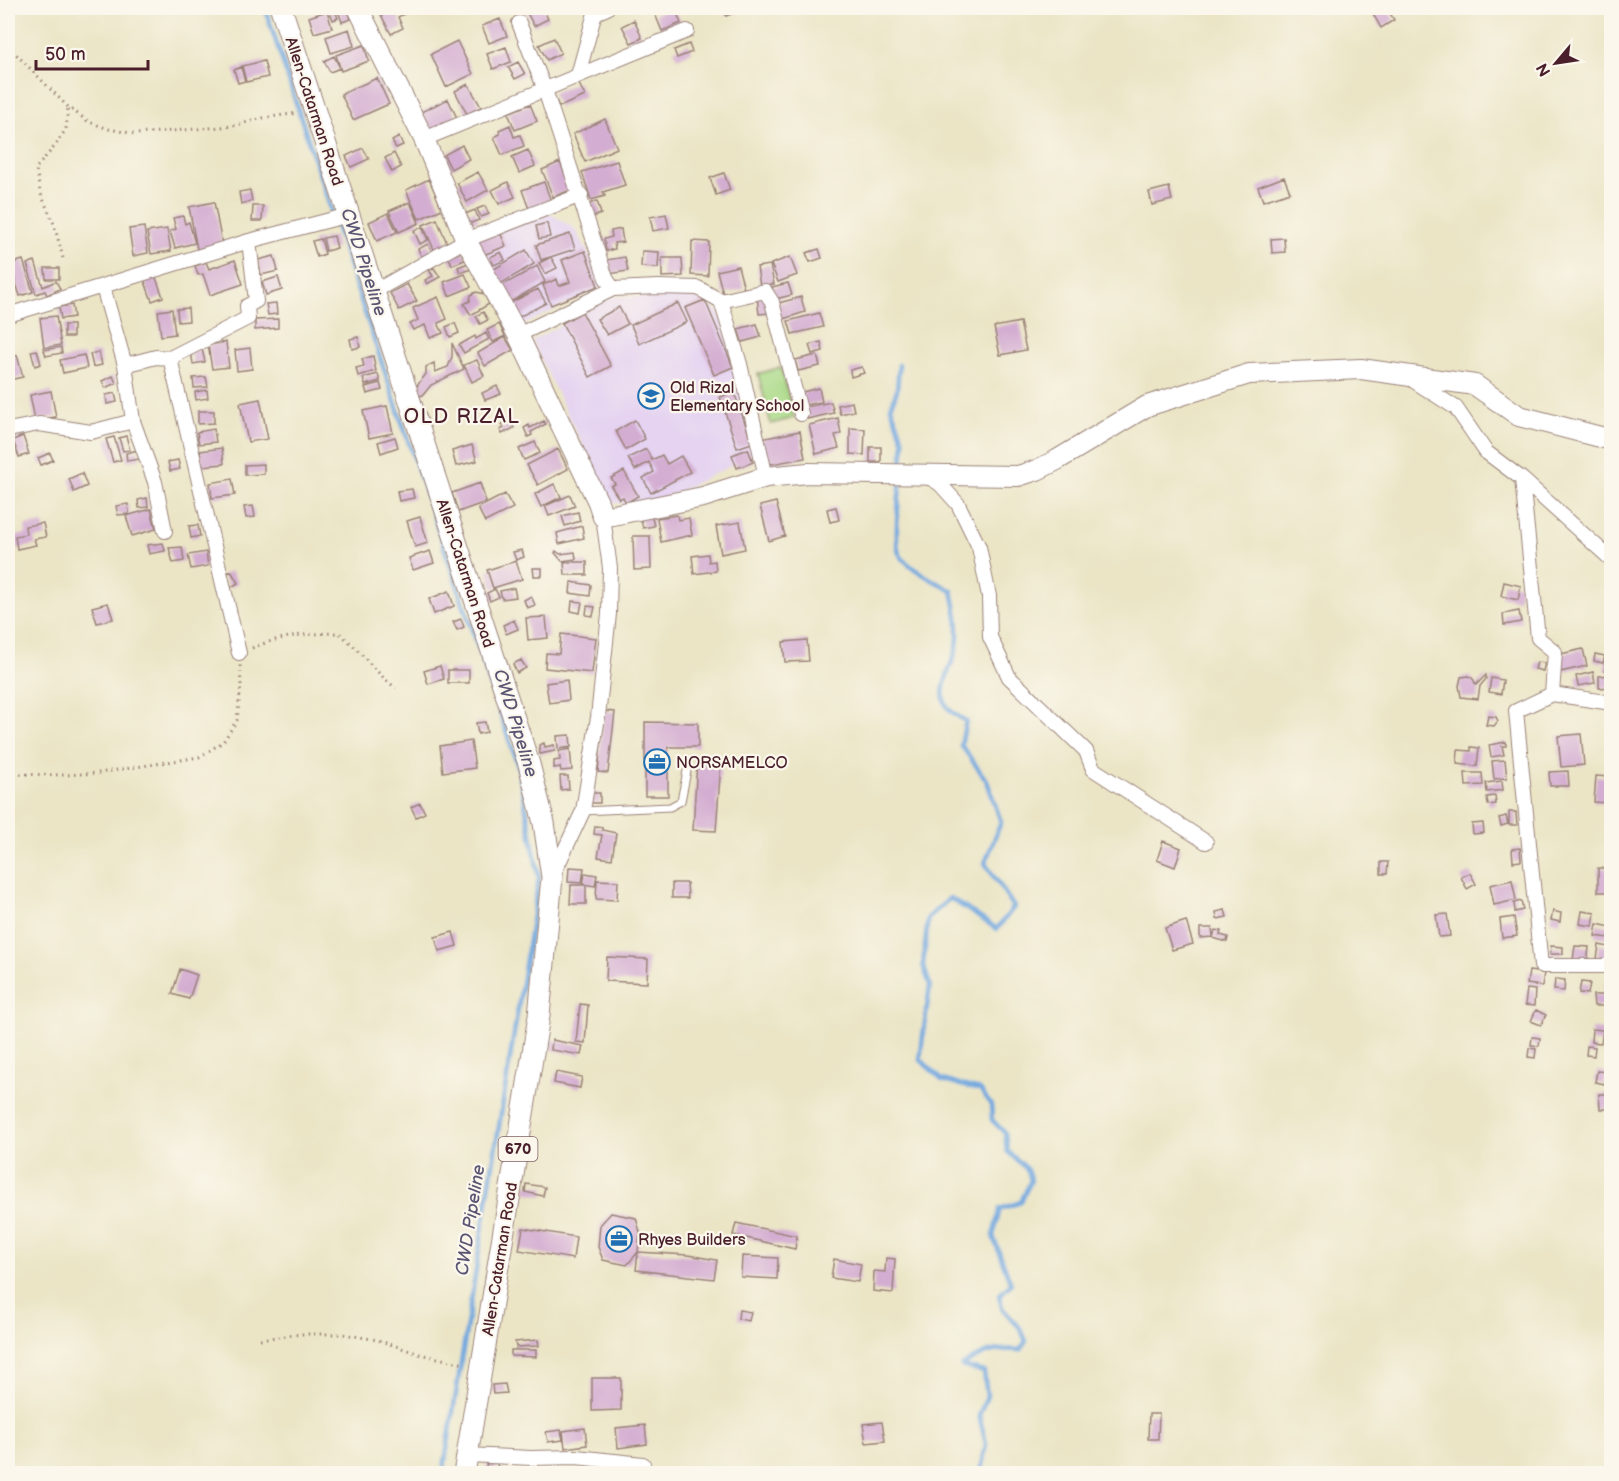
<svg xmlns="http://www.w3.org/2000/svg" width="1619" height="1481" font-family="'Balsamiq Sans',sans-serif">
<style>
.built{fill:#e5d3f1}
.green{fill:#a9d986;stroke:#7a7c58;stroke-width:1.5}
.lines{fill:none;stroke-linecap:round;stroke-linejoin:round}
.stream{stroke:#71a7df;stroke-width:4.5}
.building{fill:#d4aed2}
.lane-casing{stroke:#9a8278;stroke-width:9}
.street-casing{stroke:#9a8278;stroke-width:16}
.secondary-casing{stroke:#9a8278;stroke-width:22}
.primary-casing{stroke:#9a8278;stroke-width:23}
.path{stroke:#9a8278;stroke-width:3;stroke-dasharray:1.5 4.5;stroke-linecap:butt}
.lane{stroke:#fff;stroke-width:7}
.street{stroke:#fff;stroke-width:14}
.secondary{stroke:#fff;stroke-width:20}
.primary{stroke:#fff;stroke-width:21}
.labels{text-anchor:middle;stroke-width:4.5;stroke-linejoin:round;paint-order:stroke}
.shield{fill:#fbf7ec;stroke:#7f6065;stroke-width:1.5}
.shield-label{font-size:15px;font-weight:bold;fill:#4a1f2b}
.street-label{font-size:16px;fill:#4a1f2b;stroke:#fbf7ec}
.poi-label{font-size:16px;fill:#4a1f2b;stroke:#fbf7ec;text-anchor:start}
.water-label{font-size:18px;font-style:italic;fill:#5a5573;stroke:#fbf7ec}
.quarter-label{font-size:20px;letter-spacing:1.5px;fill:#4a1f2b;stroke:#fbf7ec}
</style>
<rect width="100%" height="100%" fill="#fbf7ec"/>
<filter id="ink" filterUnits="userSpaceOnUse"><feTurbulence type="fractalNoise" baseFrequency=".0167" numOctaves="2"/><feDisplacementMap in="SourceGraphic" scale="12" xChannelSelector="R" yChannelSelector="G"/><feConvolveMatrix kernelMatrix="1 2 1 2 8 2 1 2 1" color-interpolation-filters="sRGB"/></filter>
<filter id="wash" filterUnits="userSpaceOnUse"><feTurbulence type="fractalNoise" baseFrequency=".008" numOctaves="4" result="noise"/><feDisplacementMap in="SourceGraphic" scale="24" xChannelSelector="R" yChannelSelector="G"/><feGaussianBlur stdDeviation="1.35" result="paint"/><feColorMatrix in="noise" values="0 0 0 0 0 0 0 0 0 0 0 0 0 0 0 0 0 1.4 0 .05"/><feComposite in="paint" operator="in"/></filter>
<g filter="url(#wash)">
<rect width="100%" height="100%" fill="#ebe5c6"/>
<path class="built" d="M 546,211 L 575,229 L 606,285 L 523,325 L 481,256 L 506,246 L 499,230 Z
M 693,295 L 719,312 L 760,451 L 648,507 L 610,502 L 532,341 L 612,297 Z"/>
<path class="green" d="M 781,367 L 794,418 L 771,424 L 758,374 Z"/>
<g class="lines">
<path class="stream" d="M 265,8 L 359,295 L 518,766 L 539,878 L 443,1474
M 899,365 L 897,390 L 891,407 L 904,442 L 901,471
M 901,479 C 899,494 894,541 899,553 C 905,567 939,583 952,591 C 956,609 960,627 957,646 C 954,664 932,695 951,711 C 955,715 961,718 966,721 L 961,745 L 987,781 L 1001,822 L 985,863 L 1014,907 L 997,929 L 950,898 L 928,918 L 923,965 L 930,985 L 920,1059 L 942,1080 L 980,1090 L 991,1105 L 992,1120 L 1005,1133 L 1007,1151 L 1026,1168 L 1031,1180 L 1021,1202 L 1000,1209 L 993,1236 L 1011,1284 L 999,1295 L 1002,1308 L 1020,1328 L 1026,1341 L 1020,1350 C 995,1348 983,1352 962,1366 L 984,1372 L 987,1396 L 979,1415 L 986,1444 L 981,1471 L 982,1474"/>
</g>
<g id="blocks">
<path class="building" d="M 334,8 L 338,18 L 333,20 L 329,10 Z
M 337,8 L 347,8 L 351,19 L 342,22 Z
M 381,8 L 403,8 L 406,13 L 398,17 L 403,28 L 391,34 L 378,9 Z
M 528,8 L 543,8 L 548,19 L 534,26 L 525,9 Z
M 670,8 L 675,8 L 681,23 L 662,31 L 655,14 Z
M 722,8 L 746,8 L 726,16 Z
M 1380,8 L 1387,8 L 1394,20 L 1381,28 L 1372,12 Z
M 327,11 L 332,28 L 314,33 L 309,17 Z
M 500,19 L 507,36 L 489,43 L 482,26 Z
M 634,20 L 642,38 L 631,43 L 622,26 Z
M 349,29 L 354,46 L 331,53 L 326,37 Z
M 554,38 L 561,53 L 547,60 L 539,45 Z
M 457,41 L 473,74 L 446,87 L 431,54 Z
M 689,44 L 692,52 L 677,58 L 674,50 Z
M 364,45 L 369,61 L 341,71 L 336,55 Z
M 506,47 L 511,62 L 493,69 L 487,54 Z
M 334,56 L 340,68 L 330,72 L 324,61 Z
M 264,61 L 268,77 L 246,82 L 242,66 Z
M 518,62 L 525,74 L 515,79 L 508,67 Z
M 241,67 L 245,81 L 238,83 L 234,70 Z
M 377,78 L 389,104 L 353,120 L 341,94 Z
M 578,82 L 585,96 L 559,107 L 553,93 Z
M 468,84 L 481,107 L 467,114 L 455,91 Z
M 448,99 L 457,118 L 430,131 L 421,112 Z
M 530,104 L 537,121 L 515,130 L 508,113 Z
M 605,119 L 617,148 L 585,162 L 573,134 Z
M 510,125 L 514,137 L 520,135 L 524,146 L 502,155 L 494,137 L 500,134 L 499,130 Z
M 399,137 L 403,145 L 396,148 L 392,141 Z
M 462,145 L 469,159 L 451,169 L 444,155 Z
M 363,148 L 369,159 L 351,167 L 346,156 Z
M 528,150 L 535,166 L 519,173 L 512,157 Z
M 394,153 L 401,167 L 392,172 L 385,158 Z
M 617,161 L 625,185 L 603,192 L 605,196 L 591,200 L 582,172 Z
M 560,162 L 571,190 L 553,197 L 542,170 Z
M 478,172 L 488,190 L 467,202 L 457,183 Z
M 724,173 L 730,190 L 716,195 L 710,178 Z
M 1284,177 L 1290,192 L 1263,201 L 1258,187 Z
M 429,179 L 442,209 L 419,219 L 406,190 Z
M 508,182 L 515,197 L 499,204 L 492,190 Z
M 544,182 L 551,201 L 529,209 L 522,190 Z
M 1169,187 L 1172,200 L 1152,205 L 1149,192 Z
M 250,190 L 252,201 L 241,204 L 239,192 Z
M 597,201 L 601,214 L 593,217 L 589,204 Z
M 214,202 L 222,244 L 197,249 L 189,207 Z
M 410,202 L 419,223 L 399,232 L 389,211 Z
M 253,206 L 263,206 L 262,221 L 252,221 Z
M 485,206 L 489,214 L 481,217 L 477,209 Z
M 475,210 L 479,220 L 468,224 L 465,214 Z
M 388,213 L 397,232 L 377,241 L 369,222 Z
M 666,214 L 669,228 L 653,231 L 650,217 Z
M 183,216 L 185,224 L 189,222 L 195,243 L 175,248 L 170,231 L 176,229 L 173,218 Z
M 437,219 L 449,248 L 436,254 L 423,225 Z
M 547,223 L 550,237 L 539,239 L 536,226 Z
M 144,227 L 148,253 L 133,256 L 129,229 Z
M 422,227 L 428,240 L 420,244 L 414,231 Z
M 167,229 L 171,251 L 151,254 L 147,232 Z
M 621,229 L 623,242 L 614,243 L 615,249 L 606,251 L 604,239 L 612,237 L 611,231 Z
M 499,230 L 506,246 L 481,256 L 475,239 Z
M 570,234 L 575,249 L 541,260 L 536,245 Z
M 334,236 L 337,248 L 326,251 L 323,238 Z
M 1284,238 L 1285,252 L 1272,253 L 1271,239 Z
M 321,239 L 325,254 L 317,257 L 312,241 Z
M 692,241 L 709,242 L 708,276 L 691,275 Z
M 428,244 L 434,256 L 424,261 L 418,249 Z
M 819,249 L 822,258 L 810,262 L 806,253 Z
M 526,250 L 534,264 L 497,286 L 489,272 Z
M 463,251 L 467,259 L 452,265 L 449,257 Z
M 585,251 L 598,286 L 551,305 L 543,285 L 557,279 L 559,286 L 570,282 L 562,260 Z
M 642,251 L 659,252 L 658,268 L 641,267 Z
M 501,252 L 505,260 L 494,265 L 490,257 Z
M 274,256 L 278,271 L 261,275 L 258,260 Z
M 551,257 L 557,268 L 545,274 L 539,263 Z
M 625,257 L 628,271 L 609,274 L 606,260 Z
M 790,257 L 797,275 L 778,282 L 771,264 Z
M 662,258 L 682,258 L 683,276 L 662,277 Z
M 23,260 L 33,292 L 20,296 L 10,264 Z
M 235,260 L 243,284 L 210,295 L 203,274 L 198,275 L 195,266 L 206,262 L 209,269 Z
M 35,261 L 43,287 L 56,281 L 60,289 L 47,295 L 45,291 L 36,294 L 27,264 Z
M 468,263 L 471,269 L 460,273 L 458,267 Z
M 770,265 L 774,284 L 760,286 L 757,267 Z
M 537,266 L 545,282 L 507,304 L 498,288 Z
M 738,266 L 744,289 L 723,294 L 717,271 Z
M 45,268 L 59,268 L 59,279 L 46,279 Z
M 434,268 L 440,277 L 427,284 L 425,280 L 433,276 L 429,270 Z
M 465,274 L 471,287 L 449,296 L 444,282 Z
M 155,275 L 163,297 L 152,301 L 144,279 Z
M 278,277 L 282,290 L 266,295 L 262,282 Z
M 788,283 L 792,295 L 775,299 L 772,287 Z
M 407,284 L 417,301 L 399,310 L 390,293 Z
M 538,289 L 546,303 L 515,319 L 508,304 Z
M 476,292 L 484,294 L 489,304 L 471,315 L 464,304 L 470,301 L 471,295 Z
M 767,296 L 770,313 L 759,314 L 757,297 Z
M 438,297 L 447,319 L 438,323 L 443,333 L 430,338 L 425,325 L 413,330 L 410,324 L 418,320 L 413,308 Z
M 801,297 L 805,312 L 780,320 L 775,304 Z
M 705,300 L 733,367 L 714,375 L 685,308 Z
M 276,303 L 277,314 L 268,315 L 266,304 Z
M 678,303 L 687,322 L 639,344 L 631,325 Z
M 72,305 L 74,317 L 61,319 L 59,307 Z
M 619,307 L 628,324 L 607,335 L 597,319 Z
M 188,308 L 189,321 L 178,322 L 177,309 Z
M 172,309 L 175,334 L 161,336 L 158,311 Z
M 483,312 L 488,320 L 480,324 L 476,316 Z
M 582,312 L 611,366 L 590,377 L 562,323 Z
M 819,313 L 823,327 L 792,334 L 788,321 Z
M 56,316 L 61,345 L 44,348 L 40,318 Z
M 278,319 L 278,328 L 255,330 L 255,320 Z
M 1020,322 L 1026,350 L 1000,355 L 994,327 Z
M 455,323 L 459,333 L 450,337 L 446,327 Z
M 499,324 L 505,336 L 493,342 L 487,330 Z
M 757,324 L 761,337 L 742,342 L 738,329 Z
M 64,325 L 73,325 L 73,337 L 64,337 Z
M 486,333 L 489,339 L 464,353 L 459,345 L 475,336 L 476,339 Z
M 358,337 L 360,347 L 352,349 L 350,339 Z
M 505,337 L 513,350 L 485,366 L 478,353 Z
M 226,342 L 229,367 L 212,369 L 208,345 Z
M 821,342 L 823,351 L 812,354 L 809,345 Z
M 452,343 L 464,369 L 431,385 L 423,395 L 419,396 L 416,387 L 426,374 L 426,367 L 434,363 L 435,372 L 448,367 L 452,357 Z
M 61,347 L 62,353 L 46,356 L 44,350 Z
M 250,348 L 252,369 L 237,371 L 235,350 Z
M 202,349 L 205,362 L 193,364 L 191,351 Z
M 37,350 L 41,364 L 35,366 L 31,351 Z
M 99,352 L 102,365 L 93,367 L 90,354 Z
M 17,355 L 23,377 L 9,380 L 8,358 Z
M 84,355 L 87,368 L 63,373 L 60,360 Z
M 817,355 L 820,366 L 798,371 L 795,360 Z
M 373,356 L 376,371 L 358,376 L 356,368 L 364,366 L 362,359 Z
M 477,360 L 484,376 L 472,382 L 464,365 Z
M 862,367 L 864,373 L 851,377 L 850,370 Z
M 378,374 L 380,381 L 365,385 L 363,378 Z
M 113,376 L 116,383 L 105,388 L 102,381 Z
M 206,377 L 208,387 L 194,388 L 193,378 Z
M 380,383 L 382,390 L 367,394 L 365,387 Z
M 497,386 L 501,394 L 485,400 L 482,393 Z
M 819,388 L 822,402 L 805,405 L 802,392 Z
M 207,390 L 208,398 L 196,400 L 195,392 Z
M 51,391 L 56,417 L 35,420 L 30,395 Z
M 734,392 L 752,443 L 737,448 L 720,397 Z
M 115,393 L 117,402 L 107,404 L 106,395 Z
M 260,399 L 268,439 L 248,442 L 240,403 Z
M 831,402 L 834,413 L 807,419 L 805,407 Z
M 852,402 L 854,411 L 840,414 L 838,405 Z
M 387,406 L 393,433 L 369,438 L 363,411 Z
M 198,411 L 214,411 L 214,423 L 198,424 Z
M 838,418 L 841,434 L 835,435 L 839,448 L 816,454 L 809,425 Z
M 510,420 L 514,428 L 502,434 L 500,430 L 504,428 L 502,424 Z
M 635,420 L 645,439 L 626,450 L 616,431 Z
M 544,421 L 546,424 L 531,432 L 532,435 L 528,437 L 524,428 L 529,425 L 530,428 Z
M 850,428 L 865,429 L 864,455 L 850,454 Z
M 214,429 L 216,442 L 199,444 L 197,432 Z
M 800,431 L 805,458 L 766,465 L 761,439 Z
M 23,436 L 29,454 L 19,457 L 13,440 Z
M 126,436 L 130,450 L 123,451 L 119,438 Z
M 114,437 L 121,460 L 113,462 L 106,439 Z
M 395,437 L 398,447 L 381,453 L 378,442 Z
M 535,442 L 540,453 L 524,460 L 519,449 Z
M 472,445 L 477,461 L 456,466 L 452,451 Z
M 870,447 L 881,447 L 881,462 L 870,462 Z
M 222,448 L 224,464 L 202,466 L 200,451 Z
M 558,449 L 568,469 L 538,485 L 527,465 Z
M 646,449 L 652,460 L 662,455 L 667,464 L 681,456 L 690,472 L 651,493 L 643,478 L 654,472 L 649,462 L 635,470 L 628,458 Z
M 748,449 L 753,462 L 737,468 L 732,455 Z
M 138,450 L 140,459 L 127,461 L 126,453 Z
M 50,453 L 53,460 L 41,465 L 38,458 Z
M 178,460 L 180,469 L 170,471 L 168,462 Z
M 264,464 L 264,474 L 245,475 L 245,465 Z
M 624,471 L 638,496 L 626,503 L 623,497 L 619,499 L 611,486 L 615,484 L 611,478 Z
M 82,473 L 87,486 L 74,492 L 69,479 Z
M 232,479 L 235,495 L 212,498 L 210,483 Z
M 480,483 L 486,502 L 458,512 L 452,493 Z
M 554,484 L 561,497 L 541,507 L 535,494 Z
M 412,489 L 414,498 L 399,501 L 397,491 Z
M 505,494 L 513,508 L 485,522 L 478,508 Z
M 570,495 L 575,506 L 549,516 L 545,506 Z
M 147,498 L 148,507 L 139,508 L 138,500 Z
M 776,502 L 785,536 L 769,541 L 760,506 Z
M 128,504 L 129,514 L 118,515 L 116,506 Z
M 253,506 L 255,517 L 246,518 L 244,507 Z
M 836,507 L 839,520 L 830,522 L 827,509 Z
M 151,509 L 156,529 L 132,536 L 126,516 Z
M 650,510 L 654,526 L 643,528 L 639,513 Z
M 578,512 L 580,521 L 565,526 L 562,516 Z
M 677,515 L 678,520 L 689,518 L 692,535 L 661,542 L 657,518 Z
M 420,517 L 428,543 L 415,547 L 407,521 Z
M 740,522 L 745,549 L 721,554 L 716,526 Z
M 43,523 L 46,537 L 34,539 L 36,545 L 17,549 L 15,536 L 26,534 L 25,526 Z
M 198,525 L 200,536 L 191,538 L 189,526 Z
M 582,526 L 584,538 L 559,544 L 557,533 Z
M 633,536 L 650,536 L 651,569 L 634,570 Z
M 163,543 L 165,551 L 149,554 L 147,545 Z
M 182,547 L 184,561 L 173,563 L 169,548 Z
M 522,550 L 524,557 L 516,560 L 513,552 Z
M 430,551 L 434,563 L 413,570 L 409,558 Z
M 556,551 L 560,554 L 575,552 L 576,559 L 562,561 L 555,553 Z
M 206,552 L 208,566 L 191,569 L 188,555 Z
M 708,554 L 709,562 L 715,561 L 716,571 L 694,574 L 692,556 Z
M 516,561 L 522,579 L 493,588 L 487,570 Z
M 564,562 L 587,562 L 587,575 L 565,575 Z
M 533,568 L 542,568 L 542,576 L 534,576 Z
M 231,571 L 238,583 L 230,588 L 223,575 Z
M 571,582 L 591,585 L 590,596 L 570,593 Z
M 1504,582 L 1521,586 L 1518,600 L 1501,596 Z
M 514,588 L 516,597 L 502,599 L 500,591 Z
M 495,589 L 499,597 L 490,601 L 487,593 Z
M 449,591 L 454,606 L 434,614 L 429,599 Z
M 531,596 L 535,605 L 527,608 L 524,600 Z
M 572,601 L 582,602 L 580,613 L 571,611 Z
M 108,603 L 113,619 L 97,623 L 92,607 Z
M 587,606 L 595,607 L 593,616 L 586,615 Z
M 1519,611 L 1521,622 L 1504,625 L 1503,614 Z
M 546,617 L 548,638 L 528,640 L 526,618 Z
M 461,619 L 464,627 L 457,630 L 453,622 Z
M 514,620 L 518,629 L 506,634 L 503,625 Z
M 561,634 L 596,638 L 592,673 L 545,668 L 546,653 L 559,654 Z
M 807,640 L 809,661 L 785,662 L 783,642 Z
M 1583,649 L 1587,666 L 1560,672 L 1556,655 Z
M 1595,654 L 1605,656 L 1603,663 L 1594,661 Z
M 1606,657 L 1611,657 L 1611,671 L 1605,670 Z
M 521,660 L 526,668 L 517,673 L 513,664 Z
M 1537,662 L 1545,663 L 1543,671 L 1535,669 Z
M 440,666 L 444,679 L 428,684 L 424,671 Z
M 448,670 L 469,670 L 469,683 L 448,683 Z
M 1593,672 L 1595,683 L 1578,686 L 1576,676 Z
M 1486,675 L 1486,679 L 1480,686 L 1478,699 L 1461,697 L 1459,686 L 1461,677 L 1469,676 L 1473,679 L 1476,685 Z
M 1611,675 L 1611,687 L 1599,688 L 1599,676 Z
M 1491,678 L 1503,680 L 1501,694 L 1489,692 Z
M 567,680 L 569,700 L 549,703 L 546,683 Z
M 604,711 L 615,712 L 608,773 L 598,772 Z
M 1488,716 L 1496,717 L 1498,721 L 1494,726 L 1486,725 Z
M 485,722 L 487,732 L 478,734 L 476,723 Z
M 645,722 L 698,723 L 698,747 L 668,747 L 668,796 L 645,796 Z
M 1581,734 L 1584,765 L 1561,767 L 1558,736 Z
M 570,735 L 571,747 L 558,749 L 557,736 Z
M 471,741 L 475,768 L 443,772 L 440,746 Z
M 1506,742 L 1506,746 L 1502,746 L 1504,755 L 1491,757 L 1489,745 Z
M 544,743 L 545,747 L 554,745 L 555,751 L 540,754 L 539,745 Z
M 1471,747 L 1479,748 L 1477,766 L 1457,764 L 1458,750 L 1471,751 Z
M 570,749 L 572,770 L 561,771 L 560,767 L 554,768 L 554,761 L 560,760 L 559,751 Z
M 697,760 L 721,762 L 716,831 L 693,830 Z
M 1505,760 L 1507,778 L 1494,779 L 1492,761 Z
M 1568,771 L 1569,786 L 1550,786 L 1549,772 Z
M 1465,773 L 1482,773 L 1483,785 L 1466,786 Z
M 560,776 L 568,776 L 569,789 L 561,790 Z
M 1596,776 L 1609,777 L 1607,803 L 1594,802 Z
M 1502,781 L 1503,790 L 1487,792 L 1486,783 Z
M 590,793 L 600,793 L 600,803 L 590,803 Z
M 1495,796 L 1496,804 L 1488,805 L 1487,797 Z
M 420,803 L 425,813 L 416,817 L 411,807 Z
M 1509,812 L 1516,812 L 1517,825 L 1509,825 Z
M 1506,816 L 1508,824 L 1501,826 L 1499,818 Z
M 1483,823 L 1484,833 L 1473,834 L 1472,824 Z
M 595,826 L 602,827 L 602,830 L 616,833 L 612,859 L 598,857 L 602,835 L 594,834 Z
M 1163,841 L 1181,848 L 1175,867 L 1157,860 Z
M 1520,848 L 1521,861 L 1513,862 L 1512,849 Z
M 1381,862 L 1388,862 L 1387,874 L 1381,874 Z
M 569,867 L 584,868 L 582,883 L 568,882 Z
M 1598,868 L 1611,868 L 1611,892 L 1598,892 Z
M 585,873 L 597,875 L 595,886 L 583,884 Z
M 1470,873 L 1476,884 L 1467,889 L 1461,877 Z
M 597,880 L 618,881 L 617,900 L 596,899 Z
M 1512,880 L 1516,900 L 1494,905 L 1490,885 Z
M 672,883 L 687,883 L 688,898 L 672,898 Z
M 571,885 L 586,885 L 586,904 L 570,904 Z
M 1521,901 L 1523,910 L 1515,912 L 1514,903 Z
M 1225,910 L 1227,917 L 1217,919 L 1216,912 Z
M 1553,911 L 1561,913 L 1560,922 L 1551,920 Z
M 1582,911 L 1595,913 L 1593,926 L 1580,924 Z
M 1447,914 L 1450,936 L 1439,937 L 1436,915 Z
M 1514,917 L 1517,936 L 1502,938 L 1500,919 Z
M 1186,921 L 1193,944 L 1172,950 L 1165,928 Z
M 1597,924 L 1611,927 L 1609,938 L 1595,936 Z
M 1200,928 L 1212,928 L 1213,937 L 1200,938 Z
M 1215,930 L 1221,931 L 1220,935 L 1228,937 L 1227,942 L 1213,938 Z
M 453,932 L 457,946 L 439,951 L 435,937 Z
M 1599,945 L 1609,947 L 1607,961 L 1597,959 Z
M 1551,946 L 1563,947 L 1563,954 L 1550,954 Z
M 1575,946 L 1589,947 L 1587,963 L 1573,960 Z
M 607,957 L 648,959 L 647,983 L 606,981 Z
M 180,969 L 197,975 L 189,999 L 172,994 Z
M 1529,971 L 1544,973 L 1542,986 L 1527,984 Z
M 1555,979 L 1565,980 L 1564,991 L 1554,990 Z
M 1581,982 L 1590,983 L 1588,994 L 1579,993 Z
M 1611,983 L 1611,997 L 1606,998 L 1604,984 Z
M 1527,989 L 1535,990 L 1534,1006 L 1525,1005 Z
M 1593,995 L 1604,995 L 1605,1006 L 1594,1006 Z
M 580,1004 L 588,1005 L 585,1043 L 576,1042 Z
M 1536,1010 L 1546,1015 L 1541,1025 L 1531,1021 Z
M 1592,1029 L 1603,1030 L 1601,1043 L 1591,1042 Z
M 1532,1037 L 1540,1038 L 1539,1046 L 1531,1045 Z
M 552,1040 L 583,1046 L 581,1055 L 551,1050 Z
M 1587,1046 L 1595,1047 L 1594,1056 L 1586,1055 Z
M 1529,1048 L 1536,1049 L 1535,1058 L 1528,1057 Z
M 1597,1071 L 1606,1072 L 1605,1084 L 1595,1082 Z
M 556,1072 L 582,1077 L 580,1088 L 554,1083 Z
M 1599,1094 L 1611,1094 L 1611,1109 L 1600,1109 Z
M 526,1184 L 545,1187 L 543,1196 L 525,1192 Z
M 611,1213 L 636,1218 L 640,1232 L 638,1252 L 688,1255 L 717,1260 L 714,1279 L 636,1270 L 638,1252 L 627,1265 L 603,1260 L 598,1247 L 600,1225 Z
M 736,1223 L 797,1236 L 795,1249 L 733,1235 Z
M 523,1228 L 576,1237 L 573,1259 L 519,1250 Z
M 742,1256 L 778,1258 L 777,1279 L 741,1277 Z
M 886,1258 L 895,1259 L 893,1293 L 873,1291 L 874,1271 L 885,1272 Z
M 834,1259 L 861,1264 L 858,1282 L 831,1278 Z
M 739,1310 L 751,1312 L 749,1321 L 738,1319 Z
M 538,1340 L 539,1346 L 516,1347 L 515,1342 Z
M 511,1350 L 536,1350 L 536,1357 L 511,1356 Z
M 592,1378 L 621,1378 L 621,1410 L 592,1411 Z
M 505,1384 L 507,1393 L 493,1394 L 492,1385 Z
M 1149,1414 L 1159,1414 L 1158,1439 L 1148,1439 Z
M 882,1422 L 885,1441 L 866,1443 L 863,1424 Z
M 645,1425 L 647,1444 L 618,1448 L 616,1428 Z
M 585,1428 L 587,1445 L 565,1448 L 563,1431 Z
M 561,1430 L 563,1440 L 548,1442 L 546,1432 Z
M 497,1463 L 498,1469 L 487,1470 L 486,1464 Z"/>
</g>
</g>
<g filter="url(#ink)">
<use href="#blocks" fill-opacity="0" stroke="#9a8278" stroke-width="1.5"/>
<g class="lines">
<g class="lane-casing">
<path id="lane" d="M 583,811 L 670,807 L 681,801 L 687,771"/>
</g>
<g class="street-casing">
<path id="street" d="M 519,23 L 545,90 L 606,278 L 613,289 L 658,287 L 698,288 L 721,301 L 740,364 L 766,477
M 578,75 L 595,13 L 607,8
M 424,139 L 687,31
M 103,287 L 125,365 L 133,421 L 155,482 L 165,531
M 375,291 L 466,240 L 581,195
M 721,301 L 765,291 L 772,302 L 801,414
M 8,315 L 249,241 L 349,215
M 518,335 L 613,289
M 170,358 L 239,653
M 125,365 L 156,357 L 170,358 L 248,318 L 247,306 L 256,301 L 249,241
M 1411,379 L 1456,408 L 1486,452 L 1522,479 L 1538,638 L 1555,652 L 1552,694
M 8,430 L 39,424 L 91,432 L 133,421
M 927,476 L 940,484 L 958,504 L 979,547 L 989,596 L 990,637 L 1009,677 L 1086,751 L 1093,769 L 1206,842
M 1522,479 L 1612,560
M 1612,703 L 1552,694 L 1516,711 L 1541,966 L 1612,966
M 553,875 L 583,811 L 598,717 L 609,614 L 610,568 L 603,517
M 467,1455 L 531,1458 L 576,1457 L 643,1464"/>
</g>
<g class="secondary-casing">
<path id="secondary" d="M 358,8 L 424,139 L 466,240 L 518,335 L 598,502 L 603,517 L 703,497 L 766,477 L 808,473 L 1018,476 L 1037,470 L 1057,460 L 1147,406 L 1249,374 L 1361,369 L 1475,385 L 1519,416 L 1612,440"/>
</g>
<g class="primary-casing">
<path id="primary" d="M 281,8 L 529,764 L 544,823 L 552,877 L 539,1016 L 464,1474"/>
</g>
<path class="path" d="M 8,46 L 68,107 L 89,122 L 109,129 L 135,134 L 233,126 L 263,118 L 298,113
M 63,258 L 54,224 L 40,192 L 36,168 L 55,146 L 66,129 L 68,107
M 252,648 C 284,635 305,634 339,633 C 361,650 374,672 396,688
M 8,774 L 64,775 L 99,773 L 199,757 L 223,742 L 237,720 L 241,685 L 240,665
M 260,1339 L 302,1334 L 343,1334 L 378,1340 L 419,1354 L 465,1364"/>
<use href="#lane" class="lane"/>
<use href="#street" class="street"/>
<use href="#secondary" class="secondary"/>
<use href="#primary" class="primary"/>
</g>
</g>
<defs>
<g id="school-ring" transform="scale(1.35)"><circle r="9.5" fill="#fbf7ec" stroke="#1f6fb2" stroke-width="1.5"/><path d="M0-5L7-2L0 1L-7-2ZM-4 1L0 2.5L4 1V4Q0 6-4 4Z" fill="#1f6fb2"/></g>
<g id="office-ring" transform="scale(1.35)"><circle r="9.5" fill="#fbf7ec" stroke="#1f6fb2" stroke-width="1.5"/><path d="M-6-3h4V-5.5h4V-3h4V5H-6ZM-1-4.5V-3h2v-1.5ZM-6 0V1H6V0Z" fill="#1f6fb2"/></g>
</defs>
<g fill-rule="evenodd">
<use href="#school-ring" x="651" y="396"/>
<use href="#office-ring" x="657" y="762"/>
<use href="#office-ring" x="619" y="1239"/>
</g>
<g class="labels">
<rect class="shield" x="498.5" y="1137" width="39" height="24" rx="4.5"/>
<g class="shield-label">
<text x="518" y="1154">670</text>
</g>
<g class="street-label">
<text transform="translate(315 111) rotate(72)" y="6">Allen-Catarman Road</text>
<text transform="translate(466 573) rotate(72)" y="6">Allen-Catarman Road</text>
<text transform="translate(499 1259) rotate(-81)" y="6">Allen-Catarman Road</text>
</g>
<g class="poi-label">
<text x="670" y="393">Old Rizal<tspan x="670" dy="18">Elementary School</tspan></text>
<text x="676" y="768">NORSAMELCO</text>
<text x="638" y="1245">Rhyes Builders</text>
</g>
<g class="water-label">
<text transform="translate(364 262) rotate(72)" y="6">CWD Pipeline</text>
<text transform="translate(516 723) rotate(73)" y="6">CWD Pipeline</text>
<text transform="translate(470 1220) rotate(-81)" y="6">CWD Pipeline</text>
</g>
<g class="quarter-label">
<text x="462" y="423">OLD RIZAL</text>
</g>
</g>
<rect width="1619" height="1481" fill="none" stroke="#fbf7ec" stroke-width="30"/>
<g transform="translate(1556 63) rotate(241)" stroke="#fbf7ec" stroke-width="4.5" paint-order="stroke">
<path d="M0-4.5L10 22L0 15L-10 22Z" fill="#4a1f2b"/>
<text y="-9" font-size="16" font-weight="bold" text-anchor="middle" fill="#4a1f2b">N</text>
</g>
<path d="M36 60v9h112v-9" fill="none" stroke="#4a1f2b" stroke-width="3"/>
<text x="45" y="60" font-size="18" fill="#4a1f2b" stroke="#fbf7ec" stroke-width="4.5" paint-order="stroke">50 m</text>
</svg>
